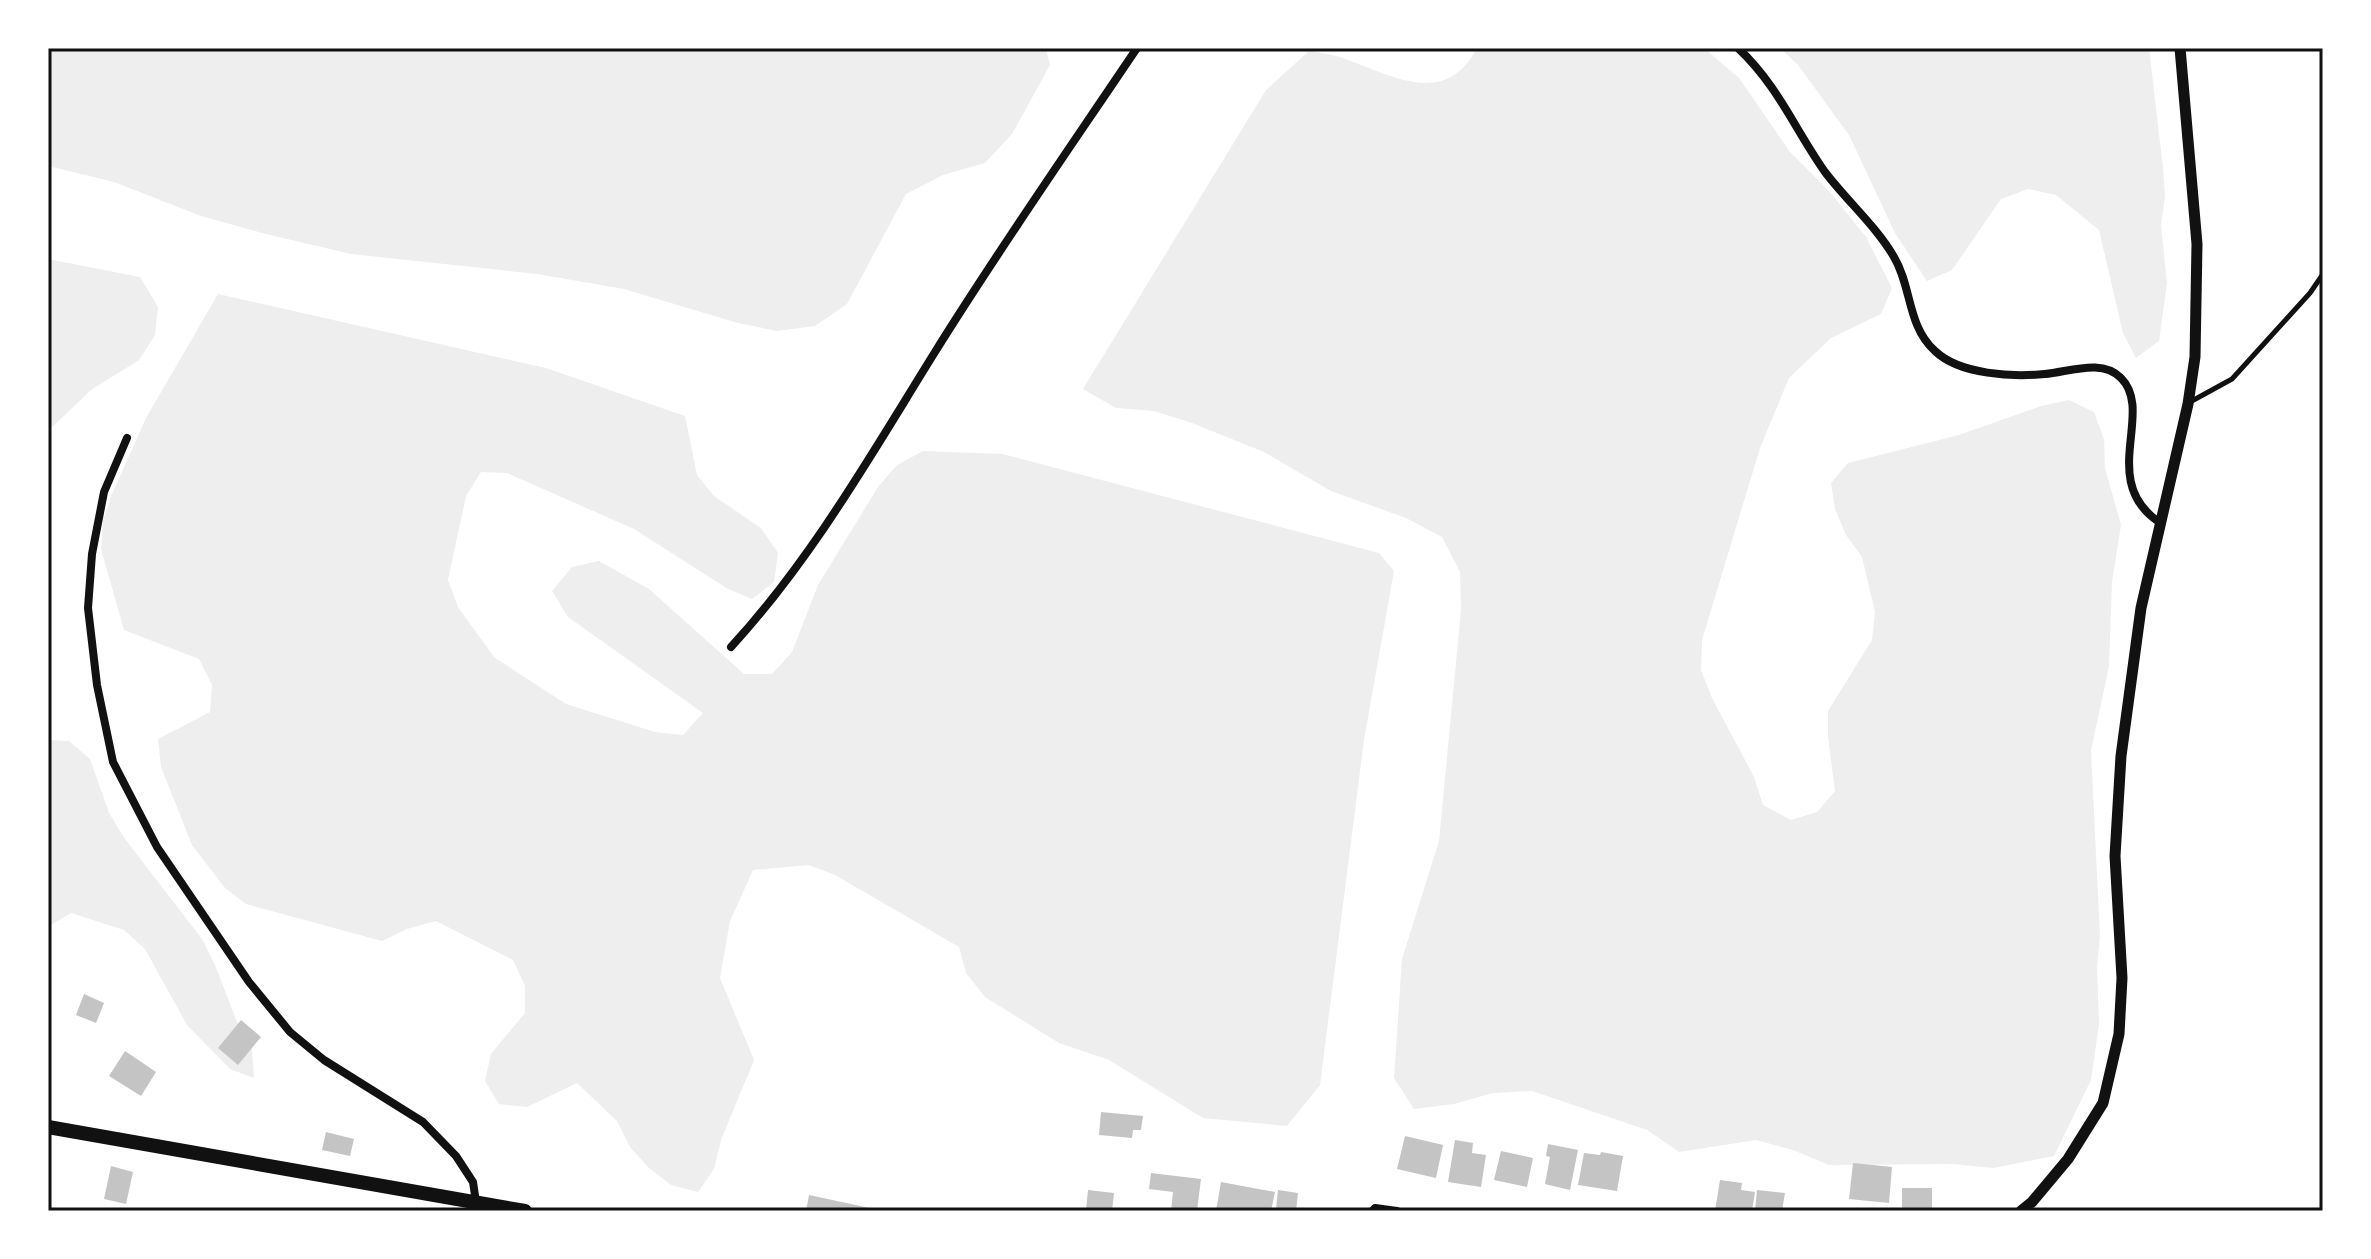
<svg xmlns="http://www.w3.org/2000/svg" width="2371" height="1259" font-family="Barlow,sans-serif">
<style>
.green{fill:#eee}
.building{fill:#c4c4c4}
.lines{fill:none;stroke-linecap:round;stroke-linejoin:round}
.service{stroke:#111;stroke-width:5}
.minor{stroke:#111;stroke-width:8}
.tertiary{stroke:#111;stroke-width:11}
.primary{stroke:#111;stroke-width:14}
.neatline{fill:none;stroke:#111;stroke-width:3}
</style>
<rect width="100%" height="100%" fill="#fff"/>
<path class="green" d="M 48,48 L 1046,48 L 1050,65 L 1012,134 L 985,163 L 943,175 L 906,194 L 847,304 L 815,326 L 777,331 L 738,323 L 624,289 L 537,274 L 351,254 L 266,234 L 201,216 L 114,182 L 48,166 Z
M 1477,48 L 1704,48 L 1739,78 L 1790,152 L 1830,192 L 1866,237 L 1892,288 L 1881,314 L 1831,338 L 1789,378 L 1760,448 L 1702,640 L 1701,670 L 1712,698 L 1754,777 L 1763,805 L 1791,820 L 1817,812 L 1835,791 L 1828,737 L 1828,711 L 1872,640 L 1875,612 L 1862,557 L 1846,535 L 1835,509 L 1831,483 L 1848,463 L 1959,435 L 2041,406 L 2069,400 L 2094,412 L 2104,439 L 2105,468 L 2121,525 L 2112,582 L 2109,666 L 2091,751 L 2100,936 L 2097,967 L 2099,1024 L 2091,1080 L 2054,1156 L 1993,1168 L 1953,1164 L 1829,1165 L 1793,1150 L 1756,1140 L 1679,1152 L 1647,1130 L 1532,1091 L 1493,1093 L 1454,1104 L 1414,1109 L 1394,1078 L 1402,959 L 1439,841 L 1461,610 L 1460,572 L 1442,537 L 1406,518 L 1331,491 L 1264,452 L 1192,423 L 1154,411 L 1116,408 L 1083,389 L 1266,90 L 1309,51 C 1319,53 1330,54 1340,57 C 1389,74 1445,110 1477,48 Z
M 1780,48 L 2149,48 L 2163,168 L 2165,196 L 2161,225 L 2167,283 L 2159,341 L 2136,358 L 2123,333 L 2099,230 L 2056,195 L 2028,189 L 2001,199 L 1952,270 L 1927,281 L 1895,233 L 1849,135 L 1798,65 Z
M 48,259 L 140,277 L 158,307 L 155,335 L 139,360 L 91,390 L 48,431 Z
M 218,294 L 546,368 L 685,416 L 697,475 L 714,496 L 761,528 L 778,553 L 774,582 L 752,599 L 728,589 L 634,529 L 507,473 L 481,472 L 466,496 L 448,580 L 458,607 L 494,657 L 566,704 L 655,732 L 683,735 L 703,713 L 568,617 L 552,591 L 572,567 L 599,561 L 649,589 L 744,674 L 772,674 L 792,652 L 818,585 L 878,487 L 897,465 L 923,451 L 1003,454 L 1379,553 L 1394,571 L 1364,740 L 1320,1085 L 1287,1126 L 1203,1118 L 1109,1060 L 1059,1043 L 985,997 L 966,973 L 959,947 L 835,875 L 809,865 L 753,870 L 730,921 L 720,978 L 754,1060 L 721,1140 L 714,1169 L 698,1192 L 671,1185 L 649,1168 L 630,1147 L 617,1121 L 577,1083 L 527,1107 L 499,1104 L 485,1081 L 491,1054 L 525,1013 L 525,986 L 513,960 L 436,921 L 407,929 L 382,941 L 246,904 L 225,888 L 192,845 L 161,767 L 158,739 L 210,712 L 212,685 L 199,659 L 124,630 L 101,549 L 103,520 L 112,494 L 146,418 Z
M 48,740 L 69,741 L 90,759 L 109,813 L 125,839 L 202,939 L 215,965 L 237,1022 L 252,1049 L 254,1078 L 230,1069 L 187,1025 L 145,949 L 124,930 L 71,913 L 48,927 Z"/>
<path class="building" d="M 84,994 L 104,1003 L 96,1023 L 76,1015 Z
M 241,1020 L 261,1037 L 238,1065 L 218,1048 Z
M 125,1051 L 156,1072 L 141,1096 L 109,1076 Z
M 1101,1112 L 1143,1116 L 1141,1130 L 1133,1130 L 1132,1138 L 1099,1135 Z
M 326,1132 L 354,1139 L 350,1156 L 322,1150 Z
M 1405,1136 L 1443,1145 L 1436,1178 L 1397,1169 Z
M 1455,1140 L 1473,1143 L 1472,1153 L 1486,1155 L 1481,1187 L 1448,1182 Z
M 1548,1144 L 1578,1150 L 1570,1190 L 1545,1184 L 1550,1157 L 1546,1156 Z
M 1501,1151 L 1533,1158 L 1527,1187 L 1494,1180 Z
M 1601,1152 L 1623,1156 L 1617,1191 L 1578,1185 L 1584,1153 L 1600,1155 Z
M 1853,1163 L 1892,1167 L 1889,1203 L 1849,1199 Z
M 111,1166 L 133,1172 L 126,1204 L 104,1199 Z
M 1151,1173 L 1201,1179 L 1197,1211 L 1171,1211 L 1173,1192 L 1149,1189 Z
M 1720,1180 L 1742,1183 L 1741,1190 L 1755,1192 L 1752,1211 L 1715,1211 Z
M 1221,1182 L 1275,1192 L 1271,1211 L 1216,1211 Z
M 1902,1188 L 1932,1188 L 1932,1211 L 1902,1211 Z
M 1088,1190 L 1114,1193 L 1112,1211 L 1086,1211 Z
M 1278,1190 L 1298,1193 L 1296,1211 L 1276,1209 Z
M 1757,1190 L 1785,1193 L 1782,1211 L 1755,1211 Z
M 809,1195 L 879,1210 L 879,1211 L 806,1211 Z"/>
<g class="lines">
<path class="service" d="M 2190,402 L 2232,379 L 2310,293 L 2323,274"/>
<path class="minor" d="M 1738,48 C 1779,87 1794,128 1825,172 C 1847,201 1876,226 1894,257 C 1912,287 1907,326 1935,351 C 1960,375 2013,377 2045,374 C 2069,372 2102,358 2121,378 C 2155,412 2098,481 2159,522
M 127,438 L 104,492 L 92,554 L 88,608 L 97,685 L 113,762 L 157,847 L 249,982 L 290,1032 L 324,1060 L 423,1122 L 456,1156 L 473,1182 L 476,1202
M 731,647 C 812,559 872,453 935,352 C 999,249 1069,149 1137,48
M 1372,1211 L 1375,1208 L 1397,1211"/>
<path class="tertiary" d="M 2021,1211 L 2032,1202 L 2068,1159 L 2103,1103 L 2119,1034 L 2122,978 L 2115,856 L 2121,756 L 2141,608 L 2188,404 L 2195,357 L 2197,244 L 2180,48"/>
<path class="primary" d="M 48,1127 L 525,1211"/>
</g>
<rect width="2371" height="1259" fill="none" stroke="#ffffff" stroke-width="100"/>
<rect x="50" y="50" width="2271" height="1159" class="neatline"/>
</svg>
